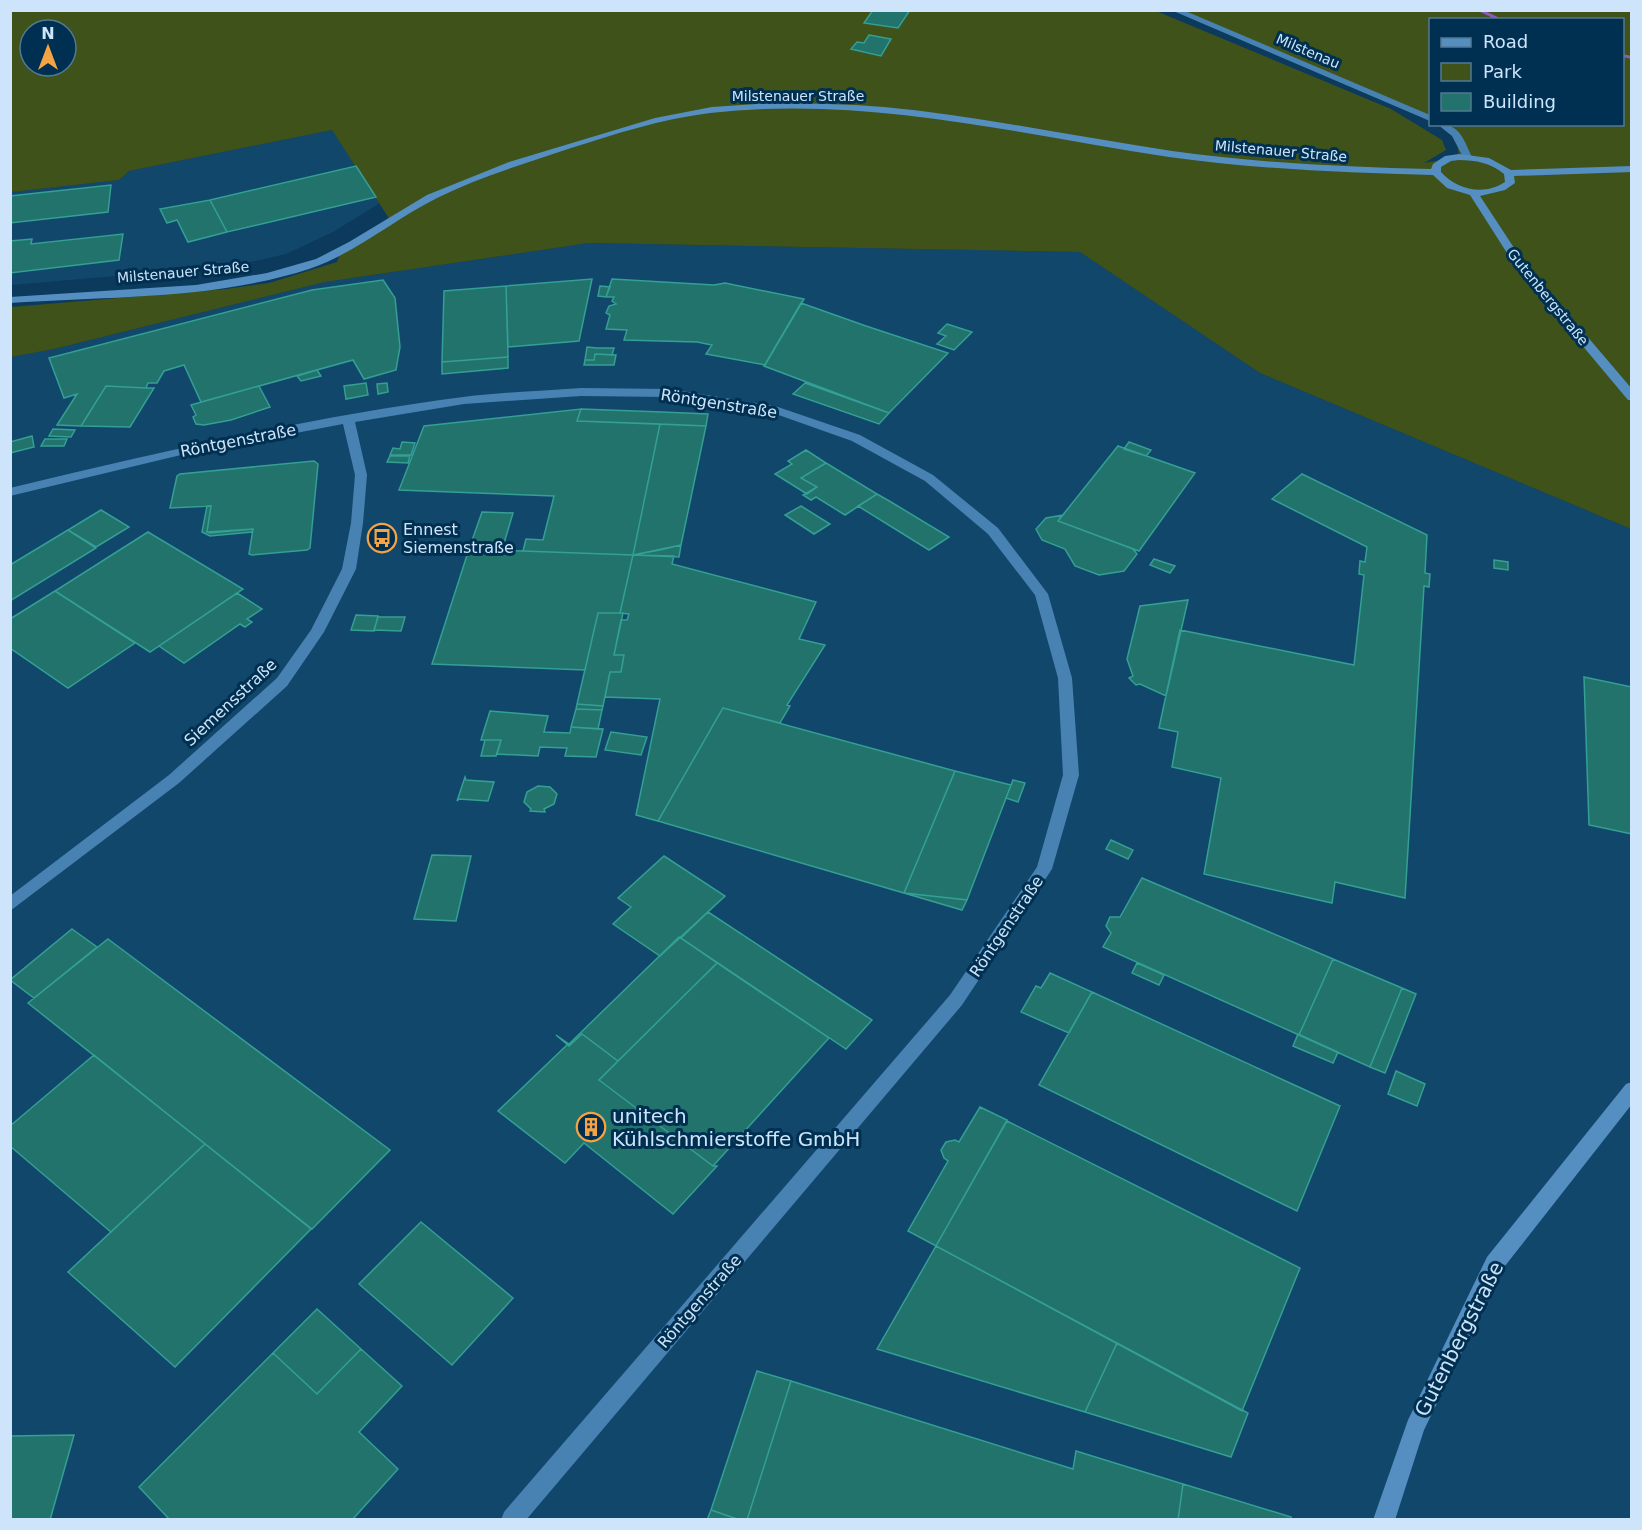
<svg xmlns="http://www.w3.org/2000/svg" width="1642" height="1530" font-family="'DejaVu Sans',sans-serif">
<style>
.built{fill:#12476c}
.green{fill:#3f521a;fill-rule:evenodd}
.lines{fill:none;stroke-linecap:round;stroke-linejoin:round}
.stream{fill:#8e58bf;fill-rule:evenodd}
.building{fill:#21736b;stroke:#349f95;stroke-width:1.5}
.street{fill:#4882b3;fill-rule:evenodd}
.secondary{fill:#558fc1;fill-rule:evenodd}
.labels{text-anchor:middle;stroke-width:6;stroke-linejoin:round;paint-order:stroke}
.far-street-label{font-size:14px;fill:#cde4fa;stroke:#003051}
.street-label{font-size:16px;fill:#cde4fa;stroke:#003051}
.poi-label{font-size:16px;fill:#cde4fa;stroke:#003051;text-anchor:start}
.near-poi-label{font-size:20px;fill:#cde4fa;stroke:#003051;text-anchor:start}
.near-street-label{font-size:20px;fill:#cde4fa;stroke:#003051}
</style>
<rect width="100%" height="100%" fill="#0c3a5d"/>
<path class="built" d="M 332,130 L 380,203 L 333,232 L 286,254 L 233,266 L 11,285 L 11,192 L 119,180 L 129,171 Z
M 589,243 L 1080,252 L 1260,373 L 1631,529 L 1631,1519 L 11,1520 L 11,357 L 54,349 L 325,282 Z"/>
<path class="green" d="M 11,11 L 1156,11 L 1391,109 L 1442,140 L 1446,150 L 1424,163 L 1459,157 L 1456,134 L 1441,125 L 1622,124 L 1622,20 L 1430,20 L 1430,118 L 1175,11 L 1631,11 L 1631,529 L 1260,373 L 1080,252 L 589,243 L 325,282 L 54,349 L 11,357 L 11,307 L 226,289 L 269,283 L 337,262 L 341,251 L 390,220 L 332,130 L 129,171 L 119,180 L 12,192 ZM 30,30 L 66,30 L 66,66 L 30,66 Z"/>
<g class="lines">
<path class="stream" d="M 1476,10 L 1483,10 L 1504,20 L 1497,20 Z
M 1622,54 L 1632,56 L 1632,59 L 1622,57 Z"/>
</g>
<path class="building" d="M 873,10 L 910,10 L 898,28 L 864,23 Z
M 869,35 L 891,39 L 881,56 L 851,49 L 857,42 L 864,43 Z
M 356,166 L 376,197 L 227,232 L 210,200 Z
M 111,185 L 108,212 L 10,223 L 10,196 Z
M 210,200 L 227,232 L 188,242 L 177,220 L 167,223 L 160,209 Z
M 123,234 L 119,260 L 10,273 L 10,241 L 32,239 L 31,244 Z
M 592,279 L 579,341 L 508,347 L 506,286 Z
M 612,279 L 714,285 L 725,283 L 804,299 L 765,365 L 706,354 L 712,345 L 697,342 L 624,340 L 627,330 L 606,329 L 610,315 L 606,313 L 609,306 L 616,304 L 612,301 L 614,297 L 606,297 Z
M 383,280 L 395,298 L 400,347 L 396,370 L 364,379 L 353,360 L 201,402 L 184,365 L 164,371 L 157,383 L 148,383 L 146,388 L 106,386 L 81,426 L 57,425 L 77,394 L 64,398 L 49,358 L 312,290 Z
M 506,286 L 508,357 L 442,362 L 444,291 Z
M 600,286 L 610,287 L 606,297 L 598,296 Z
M 801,303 L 866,326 L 948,353 L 889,413 L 764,366 Z
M 947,324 L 972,332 L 954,350 L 937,344 L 946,336 L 938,333 Z
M 587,347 L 597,348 L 614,348 L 612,355 L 595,354 L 594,360 L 585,360 Z
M 595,354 L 616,355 L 614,365 L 584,365 L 585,360 L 594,360 Z
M 508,357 L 508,368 L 442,374 L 442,362 Z
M 317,370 L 321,376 L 301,381 L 297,376 Z
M 366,383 L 368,395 L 346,399 L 344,386 Z
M 387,383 L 388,392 L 378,394 L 377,384 Z
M 805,383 L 889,413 L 879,424 L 793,394 Z
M 106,386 L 146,388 L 154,388 L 130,427 L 81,426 Z
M 259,386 L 270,407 L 231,420 L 204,425 L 196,424 L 193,417 L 196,415 L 191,405 Z
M 581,409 L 577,421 L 660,424 L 633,555 L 523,551 L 526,539 L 543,540 L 554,496 L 399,490 L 424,426 Z
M 581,409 L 662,412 L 708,414 L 706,426 L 577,421 Z
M 660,424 L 706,426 L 681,545 L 633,555 Z
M 53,429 L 75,430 L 71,437 L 49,436 Z
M 32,436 L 34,447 L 10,453 L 10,442 Z
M 45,439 L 67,439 L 64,446 L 41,446 Z
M 402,442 L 415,443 L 411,455 L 390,455 L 393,448 L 400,449 Z
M 1129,442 L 1151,450 L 1146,456 L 1124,449 Z
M 1118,446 L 1195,473 L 1139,551 L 1058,521 Z
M 806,450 L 826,463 L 801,478 L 817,487 L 807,494 L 775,474 L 792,464 L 788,461 Z
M 390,456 L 410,456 L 408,463 L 387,462 Z
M 314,461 L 318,464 L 310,548 L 307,550 L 252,555 L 249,554 L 253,529 L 210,533 L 207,532 L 211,506 L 170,508 L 177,476 L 180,474 Z
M 826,463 L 877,494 L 845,515 L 816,497 L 811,500 L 803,495 L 817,487 L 801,478 Z
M 1302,474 L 1427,535 L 1425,573 L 1430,574 L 1429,587 L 1424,586 L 1405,898 L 1335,882 L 1332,903 L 1204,874 L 1221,778 L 1172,767 L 1178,732 L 1159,728 L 1180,630 L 1354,665 L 1364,575 L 1359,574 L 1360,561 L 1365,562 L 1367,547 L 1272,499 Z
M 877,494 L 891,502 L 949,537 L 929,550 L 858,506 Z
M 207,506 L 211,506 L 207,532 L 253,529 L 252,532 L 210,536 L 202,532 Z
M 801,506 L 830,524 L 814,534 L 785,515 Z
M 101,510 L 129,527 L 96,547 L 68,530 Z
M 482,512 L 513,513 L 502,550 L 469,549 Z
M 1063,515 L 1058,521 L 1133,549 L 1137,554 L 1124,571 L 1099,575 L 1075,566 L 1065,549 L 1042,540 L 1036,529 L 1046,518 Z
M 68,530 L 96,548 L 10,601 L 10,565 Z
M 148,532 L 243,589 L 150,652 L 55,591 Z
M 681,545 L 679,557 L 633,555 L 660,550 Z
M 469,549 L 633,555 L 620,613 L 598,613 L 585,670 L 432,664 Z
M 633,555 L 674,556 L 672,564 L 816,602 L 799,639 L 825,645 L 787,705 L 790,706 L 780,723 L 723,708 L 658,821 L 636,815 L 660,699 L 605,697 L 610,672 L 621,672 L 624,655 L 614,655 L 621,620 L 627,620 L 629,614 L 620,613 Z
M 1154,559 L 1175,566 L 1170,573 L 1150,565 Z
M 1494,560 L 1508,562 L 1508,570 L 1494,568 Z
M 55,591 L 135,643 L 68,688 L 10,648 L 10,619 Z
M 237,593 L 262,609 L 247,619 L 252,622 L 245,627 L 240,624 L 184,663 L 159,646 Z
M 1188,600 L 1166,696 L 1140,684 L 1136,685 L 1129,678 L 1133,676 L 1127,659 L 1140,606 Z
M 598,613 L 623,613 L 614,655 L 624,655 L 621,672 L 610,672 L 603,706 L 577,704 Z
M 356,615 L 378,616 L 374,631 L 351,630 Z
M 378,617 L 405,617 L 401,631 L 374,630 Z
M 1584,677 L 1632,687 L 1632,834 L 1589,825 Z
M 577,704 L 603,706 L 602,710 L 576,709 Z
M 723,708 L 955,771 L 904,893 L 658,821 Z
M 576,709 L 602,710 L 598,729 L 571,727 Z
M 490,711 L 548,716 L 544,732 L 570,733 L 571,727 L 603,729 L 596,757 L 565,756 L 567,748 L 540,747 L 538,756 L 497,754 L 501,740 L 481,740 Z
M 611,732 L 647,737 L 641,755 L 605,750 Z
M 485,740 L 501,740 L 496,756 L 481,756 Z
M 955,771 L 1011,785 L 967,900 L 904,893 Z
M 465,777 L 466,780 L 494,782 L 488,801 L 459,799 L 457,801 Z
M 1013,780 L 1025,783 L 1018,802 L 1006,798 Z
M 538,786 L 550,787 L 557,794 L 554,804 L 544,809 L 545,812 L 530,811 L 531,809 L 524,802 L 527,792 Z
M 1111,840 L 1133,850 L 1128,859 L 1106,849 Z
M 432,855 L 471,856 L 456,921 L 414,919 Z
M 664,856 L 725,896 L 660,956 L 613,924 L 631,907 L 618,898 Z
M 1142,878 L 1333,959 L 1299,1035 L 1103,947 L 1111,933 L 1106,926 L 1110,917 L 1120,917 Z
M 904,893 L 967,900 L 962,910 Z
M 708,912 L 846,1003 L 872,1020 L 846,1049 L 828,1037 L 681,938 Z
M 72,929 L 97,947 L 34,998 L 10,980 Z
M 679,937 L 717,963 L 618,1061 L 582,1034 L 569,1046 L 556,1035 L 569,1044 Z
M 108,939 L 390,1150 L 312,1229 L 28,1003 Z
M 1333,959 L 1402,988 L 1370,1067 L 1299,1035 Z
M 717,963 L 829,1038 L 713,1166 L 599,1080 Z
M 1137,963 L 1164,975 L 1159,985 L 1132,973 Z
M 1050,973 L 1092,992 L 1069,1033 L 1021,1012 L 1036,986 L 1041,988 Z
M 1402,988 L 1416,994 L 1385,1073 L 1370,1067 Z
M 1092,992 L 1340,1106 L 1297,1211 L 1039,1085 Z
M 582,1034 L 618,1061 L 599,1080 L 713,1166 L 717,1166 L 673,1214 L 584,1143 L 565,1163 L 498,1111 L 568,1044 L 569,1046 Z
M 1298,1034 L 1338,1052 L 1333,1063 L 1293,1046 Z
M 94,1055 L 205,1144 L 111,1232 L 10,1146 L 10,1126 Z
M 1396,1071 L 1425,1084 L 1417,1106 L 1388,1094 Z
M 980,1107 L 1007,1120 L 936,1246 L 908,1231 L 948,1161 L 944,1158 L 941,1150 L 946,1142 L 955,1140 L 959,1142 Z
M 1007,1121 L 1300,1268 L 1242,1411 L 936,1246 Z
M 205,1144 L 311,1229 L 175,1367 L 68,1272 Z
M 421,1222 L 513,1298 L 452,1365 L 359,1284 Z
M 936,1246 L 1117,1343 L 1085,1412 L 877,1349 Z
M 317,1309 L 361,1349 L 317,1394 L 273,1353 Z
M 1117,1343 L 1248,1413 L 1231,1457 L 1085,1412 Z
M 361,1349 L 402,1386 L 359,1432 L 398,1469 L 352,1520 L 170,1520 L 139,1487 L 273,1353 L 317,1394 Z
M 757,1371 L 791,1381 L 747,1520 L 740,1520 L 711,1510 Z
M 791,1381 L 1073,1469 L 1076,1451 L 1183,1484 L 1178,1520 L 747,1520 Z
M 74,1435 L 50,1520 L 10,1520 L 10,1436 Z
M 1183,1484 L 1291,1517 L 1291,1520 L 1178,1520 Z
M 711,1510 L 740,1520 L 707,1520 Z"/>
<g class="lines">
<path class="street" d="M 1171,10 L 1183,10 L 1430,115 L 1430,121 Z
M 1437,124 C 1460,124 1463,138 1472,157 L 1470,159 L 1464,159 L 1452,136 Z
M 581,388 L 669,389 L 775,406 L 860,435 L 933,475 L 998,528 L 1048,594 L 1072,678 L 1079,775 L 1052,869 L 962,1005 L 526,1520 L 501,1520 L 504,1512 L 950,995 L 1037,867 L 1063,775 L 1058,678 L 1035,595 L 988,534 L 925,481 L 852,441 L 773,413 L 669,397 L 581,396 L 464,404 L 355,422 L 367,475 L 363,523 L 356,569 L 324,632 L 287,686 L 179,783 L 10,911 L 10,896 L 169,775 L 277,678 L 311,630 L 342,569 L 351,523 L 355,475 L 343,424 L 185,454 L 10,496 L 10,488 C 160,452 310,417 463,397 C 502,392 542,391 581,388 Z"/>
<path class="secondary" d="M 770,103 C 808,103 846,104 884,107 C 980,116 1076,137 1172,151 C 1258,163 1345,167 1431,169 L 1433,164 L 1445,156 L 1459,154 L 1489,158 L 1511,170 L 1632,166 L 1632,172 L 1514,176 L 1515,183 L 1505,190 L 1480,196 L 1522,260 L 1632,389 L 1632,400 L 1628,400 L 1514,264 L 1470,195 L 1447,188 L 1433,175 C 1345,173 1257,169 1169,157 C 1017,134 865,95 710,113 C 661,119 615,134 568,149 C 524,164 479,177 437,198 C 393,220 356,253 309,269 C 213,300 110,296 10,303 L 10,297 L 196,285 L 267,273 L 316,259 L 349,242 L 427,195 L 509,162 L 655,118 L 712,107 ZM 1459,160 C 1476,160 1491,163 1504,174 L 1505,182 C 1484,196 1457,190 1441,172 L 1441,167 L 1451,161 Z
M 1632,1082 L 1632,1104 L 1501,1271 L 1424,1430 L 1395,1520 L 1373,1520 L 1408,1420 L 1487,1257 L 1626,1084 Z"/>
</g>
<defs>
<g id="bus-ring" transform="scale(1.5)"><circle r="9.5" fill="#003051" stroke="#f5a345" stroke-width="1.5"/><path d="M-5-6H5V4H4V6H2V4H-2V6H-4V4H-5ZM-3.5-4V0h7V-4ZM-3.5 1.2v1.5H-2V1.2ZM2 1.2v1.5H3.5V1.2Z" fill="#f5a345"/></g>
<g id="building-ring" transform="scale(1.5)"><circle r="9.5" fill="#003051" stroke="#f5a345" stroke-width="1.5"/><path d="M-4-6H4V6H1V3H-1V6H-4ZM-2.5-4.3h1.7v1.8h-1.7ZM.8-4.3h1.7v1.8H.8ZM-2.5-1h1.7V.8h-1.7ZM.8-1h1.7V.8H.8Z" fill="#f5a345"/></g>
</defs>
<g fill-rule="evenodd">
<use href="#bus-ring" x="382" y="538"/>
<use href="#building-ring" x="591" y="1127"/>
</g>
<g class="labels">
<g class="far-street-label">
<text transform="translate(1308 51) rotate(23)" y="5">Milstenau</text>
<text x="798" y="101">Milstenauer Straße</text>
<text transform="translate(1281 151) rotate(5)" y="5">Milstenauer Straße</text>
<text transform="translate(183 272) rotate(-5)" y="5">Milstenauer Straße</text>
<text transform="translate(1548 297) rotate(51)" y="5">Gutenbergstraße</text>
</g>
<g class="street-label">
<text transform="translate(719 403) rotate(9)" y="6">Röntgenstraße</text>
<text transform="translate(238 440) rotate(-11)" y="6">Röntgenstraße</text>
<text transform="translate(230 702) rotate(-43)" y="6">Siemensstraße</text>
<text transform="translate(1006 926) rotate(-56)" y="6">Röntgenstraße</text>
<text transform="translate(699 1301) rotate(-49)" y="6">Röntgenstraße</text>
</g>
<g class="poi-label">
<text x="403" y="535">Ennest<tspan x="403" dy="18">Siemenstraße</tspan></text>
</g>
<g class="near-poi-label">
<text x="612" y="1123">unitech<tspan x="612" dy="23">Kühlschmierstoffe GmbH</tspan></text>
</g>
<g class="near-street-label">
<text transform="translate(1459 1339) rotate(-63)" y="7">Gutenbergstraße</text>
</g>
</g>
<rect width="1642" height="1530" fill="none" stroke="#cde4fa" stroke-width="24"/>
<rect x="1429" y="18" width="195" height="108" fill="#003051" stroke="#527895" stroke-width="1.5"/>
<rect x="1441" y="38" width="30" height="9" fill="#558fc1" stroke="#527895" stroke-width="1.5"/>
<text x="1483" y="48" font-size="18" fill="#cde4fa">Road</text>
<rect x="1441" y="63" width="30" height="18" fill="#3f521a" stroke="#527895" stroke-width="1.5"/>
<text x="1483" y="78" font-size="18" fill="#cde4fa">Park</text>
<rect x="1441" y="93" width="30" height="18" fill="#21736b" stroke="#527895" stroke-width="1.5"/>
<text x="1483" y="108" font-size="18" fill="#cde4fa">Building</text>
<g transform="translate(48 48)"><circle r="28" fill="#003051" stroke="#527895" stroke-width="1.5"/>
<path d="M0-4.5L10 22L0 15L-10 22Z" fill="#f5a345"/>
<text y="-9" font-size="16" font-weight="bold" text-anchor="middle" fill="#cde4fa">N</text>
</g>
</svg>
